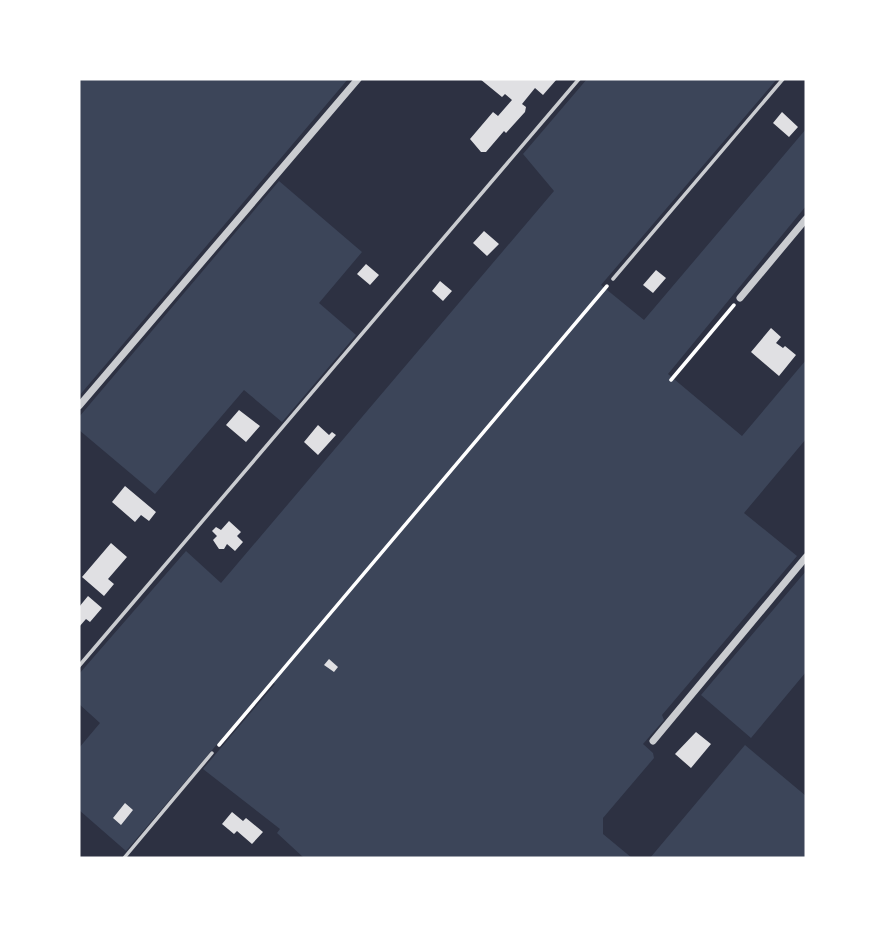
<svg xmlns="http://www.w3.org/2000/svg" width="885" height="937" font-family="'Nunito Sans',sans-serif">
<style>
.green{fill:#3c4559}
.building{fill:#e0e0e3}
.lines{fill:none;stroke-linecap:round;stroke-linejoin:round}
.path{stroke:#fff;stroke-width:3.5}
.service{stroke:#caccd0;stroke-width:3.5}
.minor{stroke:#caccd0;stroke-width:7}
</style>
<rect width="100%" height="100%" fill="#2d3142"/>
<path class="green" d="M 79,79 L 348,79 L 79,396 Z
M 587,79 L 777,79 L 601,285 L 644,320 L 806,129 L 806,206 L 668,374 L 742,436 L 806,360 L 806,439 L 744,513 L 797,556 L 662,715 L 664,720 L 643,744 L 653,753 L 654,758 L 603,818 L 603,834 L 632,858 L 304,858 L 277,833 L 280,829 L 203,769 L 275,684 L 271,681 L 126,851 L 79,810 L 79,748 L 100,723 L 79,704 L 79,674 L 186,551 L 221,583 L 554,191 L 523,154 Z
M 279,181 L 362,252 L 319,303 L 356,335 L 282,422 L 244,390 L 155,494 L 79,430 L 79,417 Z
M 806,571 L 806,672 L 751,738 L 701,695 Z
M 745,745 L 806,796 L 806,858 L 650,858 Z"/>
<path class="building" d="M 480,79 L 557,79 L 543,95 L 535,88 L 522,104 L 526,107 L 525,112 L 506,133 L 504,131 L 486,152 L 481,152 L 470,139 L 493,112 L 498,116 L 512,100 L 505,94 L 502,97 Z
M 782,112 L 798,127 L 789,137 L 773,123 Z
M 484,231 L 499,244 L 487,256 L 473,243 Z
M 366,264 L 379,275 L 370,285 L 357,274 Z
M 656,270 L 666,278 L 653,293 L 643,285 Z
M 440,281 L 452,291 L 443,301 L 432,291 Z
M 771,328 L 781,337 L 776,343 L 783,348 L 785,346 L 796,355 L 779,376 L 751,352 Z
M 239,410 L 260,426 L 246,442 L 226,425 Z
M 318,425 L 329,435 L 332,432 L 336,435 L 318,455 L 304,442 Z
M 125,486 L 156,512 L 149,521 L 141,515 L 135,522 L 112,502 Z
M 229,521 L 241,532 L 237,536 L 243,542 L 235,551 L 227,544 L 224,549 L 219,549 L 213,540 L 217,536 L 212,531 L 216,527 L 221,530 Z
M 111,543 L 127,557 L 108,579 L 114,584 L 104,596 L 82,577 Z
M 88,596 L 102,608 L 90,622 L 86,619 L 79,627 L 79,607 Z
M 329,659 L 338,667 L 334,672 L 324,665 Z
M 696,732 L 711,744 L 691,768 L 675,754 Z
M 125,803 L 133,810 L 121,825 L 113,818 Z
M 232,812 L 243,821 L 246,818 L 263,832 L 252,844 L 237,831 L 234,834 L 222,824 Z"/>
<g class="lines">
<path class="path" d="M 671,380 L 734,305
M 219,745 L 607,286"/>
<path class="service" d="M 613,279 L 783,79
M 79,666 L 579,79
M 124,858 L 212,753"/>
<path class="minor" d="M 740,298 L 806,219
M 79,406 L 358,79
M 653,741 L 806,557"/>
</g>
<rect width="885" height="937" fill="none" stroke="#ffffff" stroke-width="161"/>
</svg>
